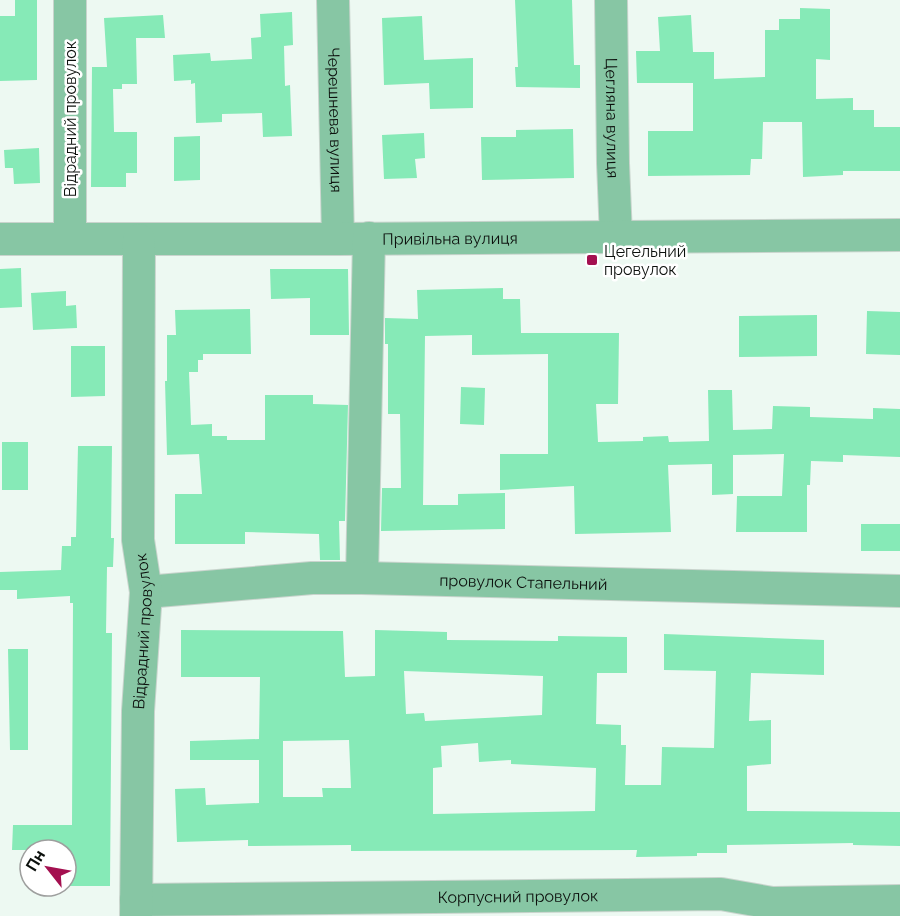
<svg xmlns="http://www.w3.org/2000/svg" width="900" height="916" font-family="Raleway,sans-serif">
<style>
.building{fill:#86eab7;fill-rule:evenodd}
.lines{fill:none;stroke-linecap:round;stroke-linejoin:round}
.minor-casing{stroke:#c9d4cd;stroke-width:34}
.minor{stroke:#87c6a4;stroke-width:32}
.poi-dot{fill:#a41050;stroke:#fff;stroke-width:2}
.labels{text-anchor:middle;stroke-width:5;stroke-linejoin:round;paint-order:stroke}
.street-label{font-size:16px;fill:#0c100d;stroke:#fff}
.poi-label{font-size:16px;fill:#0c100d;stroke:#fff;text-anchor:start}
</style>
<rect width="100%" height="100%" fill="#edf9f2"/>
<path class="building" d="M 15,0 L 37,0 L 37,80 L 0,81 L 0,16 L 15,16 Z
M 515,0 L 572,0 L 574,65 L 580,65 L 580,88 L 516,87 L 515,67 L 518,67 Z
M 800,8 L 830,9 L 830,60 L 816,59 L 816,99 L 853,98 L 853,110 L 874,110 L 874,127 L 900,127 L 900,171 L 843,171 L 843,175 L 803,177 L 802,122 L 763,122 L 762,159 L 751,159 L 750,175 L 648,176 L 648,131 L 693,131 L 693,83 L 637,83 L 636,51 L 660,51 L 658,17 L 691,15 L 693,52 L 714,52 L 714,79 L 765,77 L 765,30 L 779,30 L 779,19 L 800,19 Z
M 292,12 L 293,45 L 284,46 L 285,86 L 290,85 L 292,136 L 263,137 L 262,113 L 222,114 L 222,122 L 196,123 L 195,83 L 191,84 L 191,80 L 174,81 L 173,55 L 210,53 L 211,61 L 252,59 L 251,38 L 261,37 L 260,14 Z
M 163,15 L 165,38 L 136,38 L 137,84 L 122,84 L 122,89 L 113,89 L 114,132 L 137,132 L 137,173 L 126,173 L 126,187 L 91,187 L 92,67 L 107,67 L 104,18 Z
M 422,16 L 424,60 L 473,58 L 473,108 L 430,109 L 429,83 L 384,85 L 382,18 Z
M 573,129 L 574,178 L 482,180 L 481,137 L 516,137 L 516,130 Z
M 424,133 L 425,158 L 415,159 L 417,178 L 384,179 L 382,135 Z
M 200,136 L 200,180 L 174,181 L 174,137 Z
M 39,148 L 40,183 L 14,184 L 13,168 L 5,168 L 4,150 Z
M 21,268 L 22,307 L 0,308 L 0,269 Z
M 270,269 L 348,269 L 349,335 L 310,335 L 310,298 L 271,299 Z
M 503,288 L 503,299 L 520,299 L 521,333 L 619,333 L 618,404 L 596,404 L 598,442 L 643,441 L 643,437 L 668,436 L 669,442 L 709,441 L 708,390 L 732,390 L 733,430 L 772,429 L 773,406 L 810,407 L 810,417 L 873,419 L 873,408 L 900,409 L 900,457 L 843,455 L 843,462 L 811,461 L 810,485 L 807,485 L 807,532 L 736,532 L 737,496 L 782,496 L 784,454 L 733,455 L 733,494 L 712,495 L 712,464 L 668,465 L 671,532 L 575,534 L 574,486 L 500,490 L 500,454 L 548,454 L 548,354 L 472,355 L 472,335 L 425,336 L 423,505 L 458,505 L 458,494 L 505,493 L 505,529 L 381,531 L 382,488 L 401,488 L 400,414 L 388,414 L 388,344 L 385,344 L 385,318 L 418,319 L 417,290 Z
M 66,291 L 66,306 L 76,305 L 77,328 L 33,330 L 31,293 Z
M 250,309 L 251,354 L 203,354 L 203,360 L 198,360 L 198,372 L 189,372 L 191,425 L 212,424 L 212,436 L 227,436 L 227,440 L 265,440 L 265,395 L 313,395 L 313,404 L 348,405 L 345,521 L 339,521 L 340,560 L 320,560 L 319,534 L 245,532 L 245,544 L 175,544 L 175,494 L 202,494 L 199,454 L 167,455 L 165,381 L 167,381 L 167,335 L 176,335 L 175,310 Z
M 867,311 L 900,312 L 900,355 L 866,354 Z
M 817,315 L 817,356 L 739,357 L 739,316 Z
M 71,346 L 105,346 L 105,396 L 71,397 Z
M 461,387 L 485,388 L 484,425 L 460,424 Z
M 2,442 L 28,442 L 28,490 L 2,490 Z
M 78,446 L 112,446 L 111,538 L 114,538 L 113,567 L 107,567 L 106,633 L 112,633 L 110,886 L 68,886 L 68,850 L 12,850 L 13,825 L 72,825 L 73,603 L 70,603 L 70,596 L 17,599 L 17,590 L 0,590 L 0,572 L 61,570 L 62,546 L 71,546 L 71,537 L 76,537 Z
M 861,524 L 900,524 L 900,551 L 861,551 Z
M 181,630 L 343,631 L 345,677 L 375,676 L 375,630 L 447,632 L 447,640 L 558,641 L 558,636 L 627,637 L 627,673 L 597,673 L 596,724 L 621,725 L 621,745 L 626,745 L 625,785 L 661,785 L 662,747 L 714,748 L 716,671 L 664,670 L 664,634 L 824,640 L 824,675 L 751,673 L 749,721 L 771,720 L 771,764 L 747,766 L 747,811 L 900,812 L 900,846 L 853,845 L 853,843 L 727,845 L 727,853 L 697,853 L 697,856 L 636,857 L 637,850 L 351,851 L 351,845 L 248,846 L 248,840 L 177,842 L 175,789 L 205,788 L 206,805 L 259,803 L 259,760 L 190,760 L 190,741 L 259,739 L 260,677 L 181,677 ZM 404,671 L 543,676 L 542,715 L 425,721 L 424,713 L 406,714 ZM 349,740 L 351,788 L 322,788 L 323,797 L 283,797 L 283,741 ZM 478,743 L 479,762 L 511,760 L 511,764 L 596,768 L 595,811 L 433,814 L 433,768 L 442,767 L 441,746 Z
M 8,649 L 28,649 L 28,750 L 10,750 Z"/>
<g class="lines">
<g class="minor-casing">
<g id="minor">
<path d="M 70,0 L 70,238"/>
<path id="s1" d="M 333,0 L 338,239"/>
<path id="s2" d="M 611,0 L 613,163 L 616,237"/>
<path id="s3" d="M 0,239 L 338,239 L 900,235"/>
<path d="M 362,578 L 369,238"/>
<path id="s4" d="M 146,592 L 312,578 L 362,578 L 900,591"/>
<path id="s5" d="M 136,900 L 721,894 L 772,903 L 900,901"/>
<path id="s6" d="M 136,916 L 138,711 L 146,592 L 138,540 L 139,240"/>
</g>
</g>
<use href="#minor" class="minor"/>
</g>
<rect class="poi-dot" x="586" y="254" width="12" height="12" rx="3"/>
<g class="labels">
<g class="street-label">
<text transform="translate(70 119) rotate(-90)" y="6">Відрадний провулок</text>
<text dy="6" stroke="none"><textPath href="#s2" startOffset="118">Цегляна вулиця</textPath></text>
<text dy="6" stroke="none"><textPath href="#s1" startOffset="120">Черешнева вулиця</textPath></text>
<text dy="6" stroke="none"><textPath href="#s3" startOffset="450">Привільна вулиця</textPath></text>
<text dy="6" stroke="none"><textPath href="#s4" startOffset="378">провулок Стапельний</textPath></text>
<text dy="6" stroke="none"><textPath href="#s6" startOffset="285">Відрадний провулок</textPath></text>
<text dy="6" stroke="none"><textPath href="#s5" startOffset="382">Корпусний провулок</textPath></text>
</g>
<g class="poi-label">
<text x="604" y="257">Цегельний<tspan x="604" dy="18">провулок</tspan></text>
</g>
</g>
<g transform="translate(48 868) rotate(301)"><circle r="28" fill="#ffffff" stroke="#9e9f9e" stroke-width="1.5"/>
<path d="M0-4.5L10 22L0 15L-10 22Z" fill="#a41050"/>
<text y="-9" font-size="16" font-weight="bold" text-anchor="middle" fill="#0c100d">Пн</text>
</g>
</svg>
